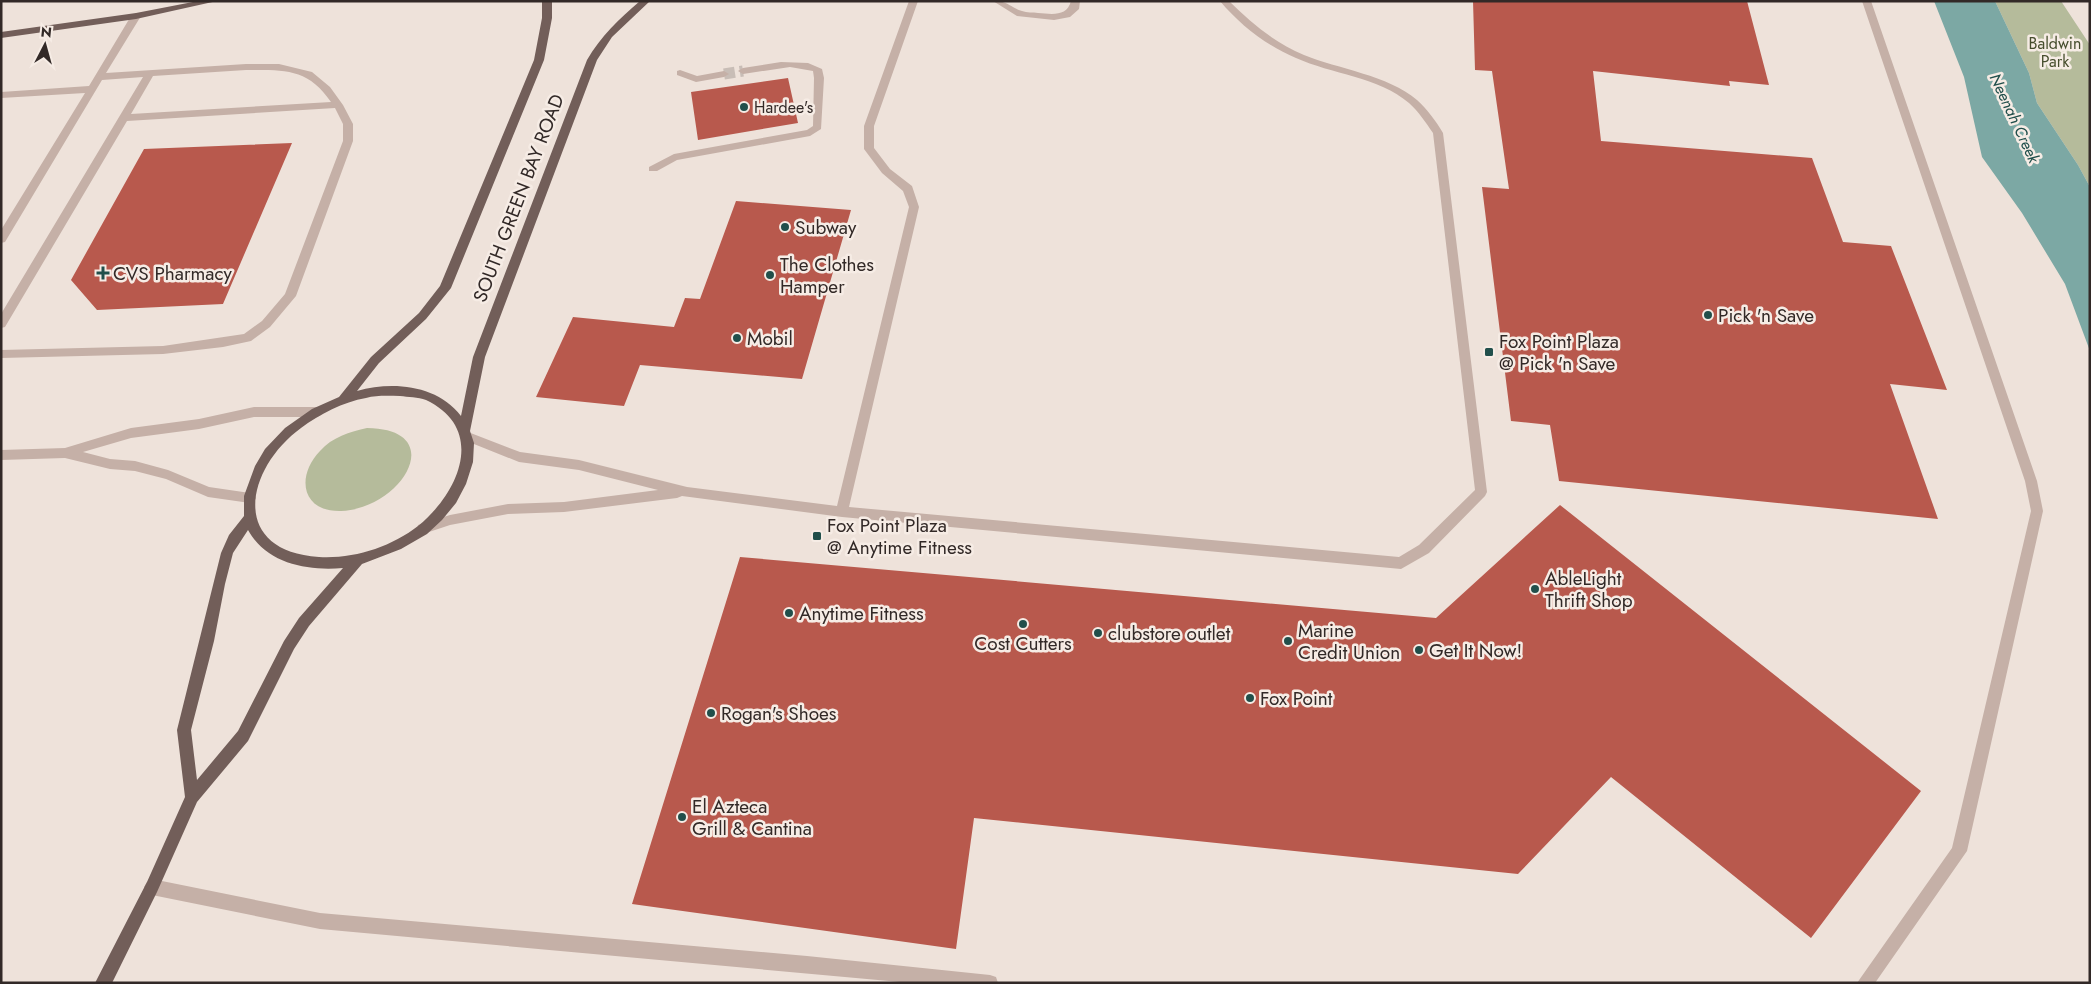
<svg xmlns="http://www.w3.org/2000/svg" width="2091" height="984" font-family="Jost,sans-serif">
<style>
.green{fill:#b5bb9b}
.water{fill:#7ca8a4}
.building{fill:#b8594d}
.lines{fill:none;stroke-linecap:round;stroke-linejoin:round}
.minor-tunnel{stroke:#c8bdb6;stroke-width:11;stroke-dasharray:11 5;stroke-linecap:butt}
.minor{fill:#c5b0a7;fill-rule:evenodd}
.major{fill:#725e59;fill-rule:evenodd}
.poi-dot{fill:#214f4b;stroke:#f6ece5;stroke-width:2}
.labels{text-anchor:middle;stroke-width:5;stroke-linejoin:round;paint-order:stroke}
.far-park-label{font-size:16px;fill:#464d2d;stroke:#f6ece5}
.far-poi-label{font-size:16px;fill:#322927;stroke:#f6ece5;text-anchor:start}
.far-water-label{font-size:16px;font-style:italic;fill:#214f4b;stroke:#f6ece5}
.street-label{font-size:19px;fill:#322927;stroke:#f6ece5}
.poi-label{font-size:19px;fill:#322927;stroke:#f6ece5;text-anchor:start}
</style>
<rect width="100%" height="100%" fill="#eee2da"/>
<path class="green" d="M 1995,1 L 2061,1 L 2090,45 L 2090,187 L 2078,165 L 2037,103 L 2029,73 Z
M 367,428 C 450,429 402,509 341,511 C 301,512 296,476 320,451 C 332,437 350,432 367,428 Z"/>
<path class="water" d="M 1934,1 L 1995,1 L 2029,73 L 2037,103 L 2078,165 L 2090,187 L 2090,351 L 2065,284 L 2022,213 L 1982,157 L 1964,77 Z"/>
<path class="building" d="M 1473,1 L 1747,1 L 1769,85 L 1729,81 L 1730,86 L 1593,71 L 1601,141 L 1812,158 L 1843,242 L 1891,246 L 1947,390 L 1890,384 L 1938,519 L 1559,481 L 1550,425 L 1511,421 L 1482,187 L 1509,189 L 1492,71 L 1475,70 Z
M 788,78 L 798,123 L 698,140 L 691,92 Z
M 292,143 L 223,304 L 97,310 L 71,280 L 144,149 Z
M 736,201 L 851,210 L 802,379 L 640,365 L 624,406 L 536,397 L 573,317 L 674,327 L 685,298 L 700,299 Z
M 1560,505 L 1921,791 L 1811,938 L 1611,777 L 1518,874 L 974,818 L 956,949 L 632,904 L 740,557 L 1436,618 Z"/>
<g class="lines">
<path class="minor-tunnel" d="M 724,74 L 743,71"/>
<path class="minor" d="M 909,1 L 918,1 L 874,126 L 874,148 L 890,169 L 912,186 L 919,207 L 849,507 L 1399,557 L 1419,545 L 1475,490 L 1433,133 C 1426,123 1419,112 1409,103 C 1379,77 1331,74 1296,58 C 1267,46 1240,25 1220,1 L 1229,1 C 1251,23 1275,43 1304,55 C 1338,69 1388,75 1417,100 C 1427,109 1436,121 1443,133 L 1487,492 L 1485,496 L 1429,553 L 1401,569 L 842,517 L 682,496 L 677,498 L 564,512 L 508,514 L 450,525 L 423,534 L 418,533 L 417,529 L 418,525 L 450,515 L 508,504 L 564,502 L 658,490 L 579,470 L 519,462 L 464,440 L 462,437 L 464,434 L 468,432 L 520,452 L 579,460 L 687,487 L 837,506 L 909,207 L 903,191 L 882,173 L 864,149 L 864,126 Z
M 993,1 C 1009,1 1009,7 1022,11 C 1027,13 1033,12 1038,13 C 1052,14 1067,17 1071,1 L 1080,1 L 1079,9 L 1070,17 L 1054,20 L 1017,16 Z
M 1862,1 L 1871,1 L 2037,481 L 2043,511 L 1967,851 L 1875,983 L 1857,983 L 1952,848 L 2031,511 L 2025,481 Z
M 136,13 L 141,16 L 106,73 L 246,64 L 279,64 L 312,72 L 330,87 L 343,105 L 353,124 L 353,141 L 296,296 L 270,327 L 251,341 L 223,347 L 163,354 L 1,358 L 1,350 L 163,346 L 244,334 L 262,321 L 285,294 L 343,141 L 343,124 L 335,108 L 127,121 L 5,327 L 1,328 L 1,314 L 143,77 L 102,80 L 5,242 L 1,243 L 1,230 L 85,93 L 1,98 L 1,92 L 89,86 L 131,16 ZM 246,70 C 284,70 308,68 331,102 L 131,114 L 153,76 Z
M 781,62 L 808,63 L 822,69 L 824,78 L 821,129 L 810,136 L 677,160 L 657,171 L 649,171 L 649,167 L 674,154 L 807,130 L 813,126 L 814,78 L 813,71 L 790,67 L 743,74 L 738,71 L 743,68 Z
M 680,70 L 697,76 L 724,71 L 729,74 L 724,77 L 696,82 L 677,75 L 677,71 Z
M 254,407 L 317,407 L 321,409 L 323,412 L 321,415 L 317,417 L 254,417 L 199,429 L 131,438 L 83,452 L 110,459 L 135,461 L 168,470 L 209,487 L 250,493 L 254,494 L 256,498 L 254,502 L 250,503 L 208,497 L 166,479 L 135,471 L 110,469 L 65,458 L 1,460 L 1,450 L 65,448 L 131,428 L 199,419 Z
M 152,879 L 320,913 L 807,956 L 990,975 L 996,977 L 998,983 L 911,983 L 320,929 L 152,895 L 147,892 L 144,887 L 147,882 Z"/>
<path class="major" d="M 198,1 L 217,1 L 136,19 L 1,38 L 1,32 L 136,13 Z
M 542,1 L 552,1 L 552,18 L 544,60 L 451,288 L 426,319 L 379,363 L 357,391 C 393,381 437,385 461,416 L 473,357 L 587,60 C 601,36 619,19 640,1 L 650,1 L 612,37 L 597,60 L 485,357 L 470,431 L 474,443 L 473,462 L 466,484 L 456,503 L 442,520 L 427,534 L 401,549 L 362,564 L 309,626 L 294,649 L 248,741 L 197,802 L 157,892 L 112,983 L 95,983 L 147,882 L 185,797 L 177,730 L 221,553 L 229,535 L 244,516 L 244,496 L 255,466 L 265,449 L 285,428 L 312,409 L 339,397 L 371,357 L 419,313 L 440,286 L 534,60 L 542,18 ZM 400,396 C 408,397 418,397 426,400 C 487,429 459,493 418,526 C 391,547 354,559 319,557 C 229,551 245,469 301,428 C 320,414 343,402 366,398 C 377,395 389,396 400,396 ZM 248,530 C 267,564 307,571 343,568 L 299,618 L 284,641 L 238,731 L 197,780 L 191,730 L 214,641 L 225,584 L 233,553 Z"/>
</g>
<g class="poi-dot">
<circle cx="744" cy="107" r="5"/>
<circle cx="785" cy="227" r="5"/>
<path d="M100.5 265.5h5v5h5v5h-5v5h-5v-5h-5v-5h5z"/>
<circle cx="770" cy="275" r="5"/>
<circle cx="1708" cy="315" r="5"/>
<circle cx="737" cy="338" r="5"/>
<rect x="1484" y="347" width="10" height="10" rx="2.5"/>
<rect x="812" y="531" width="10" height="10" rx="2.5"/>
<circle cx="1535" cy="589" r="5"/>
<circle cx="789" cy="613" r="5"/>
<circle cx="1023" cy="624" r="5"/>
<circle cx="1098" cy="633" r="5"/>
<circle cx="1288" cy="641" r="5"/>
<circle cx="1419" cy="650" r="5"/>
<circle cx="1250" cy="698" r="5"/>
<circle cx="711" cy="713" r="5"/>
<circle cx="682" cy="817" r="5"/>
</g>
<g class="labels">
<g class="far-park-label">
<text x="2055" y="49">Baldwin<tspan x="2055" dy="18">Park</tspan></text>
</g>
<g class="far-poi-label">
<text x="754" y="113">Hardee's</text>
</g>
<g class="far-water-label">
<text transform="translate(2015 118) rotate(65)" y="6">Neenah Creek</text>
</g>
<g class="street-label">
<text transform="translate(518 198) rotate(-69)" y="7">SOUTH GREEN BAY ROAD</text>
</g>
<g class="poi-label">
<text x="795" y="234">Subway</text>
<text x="780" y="271">The Clothes<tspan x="780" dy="22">Hamper</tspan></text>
<text x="113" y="280">CVS Pharmacy</text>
<text x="1718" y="322">Pick 'n Save</text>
<text x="747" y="345">Mobil</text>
<text x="1499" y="348">Fox Point Plaza<tspan x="1499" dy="22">@ Pick 'n Save</tspan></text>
<text x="827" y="532">Fox Point Plaza<tspan x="827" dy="22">@ Anytime Fitness</tspan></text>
<text x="1545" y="585">AbleLight<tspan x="1545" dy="22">Thrift Shop</tspan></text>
<text x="799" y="620">Anytime Fitness</text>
<text x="1298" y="637">Marine<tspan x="1298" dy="22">Credit Union</tspan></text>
<text x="1108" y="640">clubstore outlet</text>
<text x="1023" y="650" text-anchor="middle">Cost Cutters</text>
<text x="1429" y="657">Get It Now!</text>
<text x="1260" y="705">Fox Point</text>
<text x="721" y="720">Rogan's Shoes</text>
<text x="692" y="813">El Azteca<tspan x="692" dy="22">Grill &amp; Cantina</tspan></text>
</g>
</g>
<rect width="2091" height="984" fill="none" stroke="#322927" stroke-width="5"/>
<g transform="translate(45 45) rotate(6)" stroke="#f6ece5" stroke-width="4" paint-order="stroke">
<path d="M0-4L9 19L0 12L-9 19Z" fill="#322927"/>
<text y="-8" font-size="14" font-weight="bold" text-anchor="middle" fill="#322927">N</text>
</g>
</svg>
